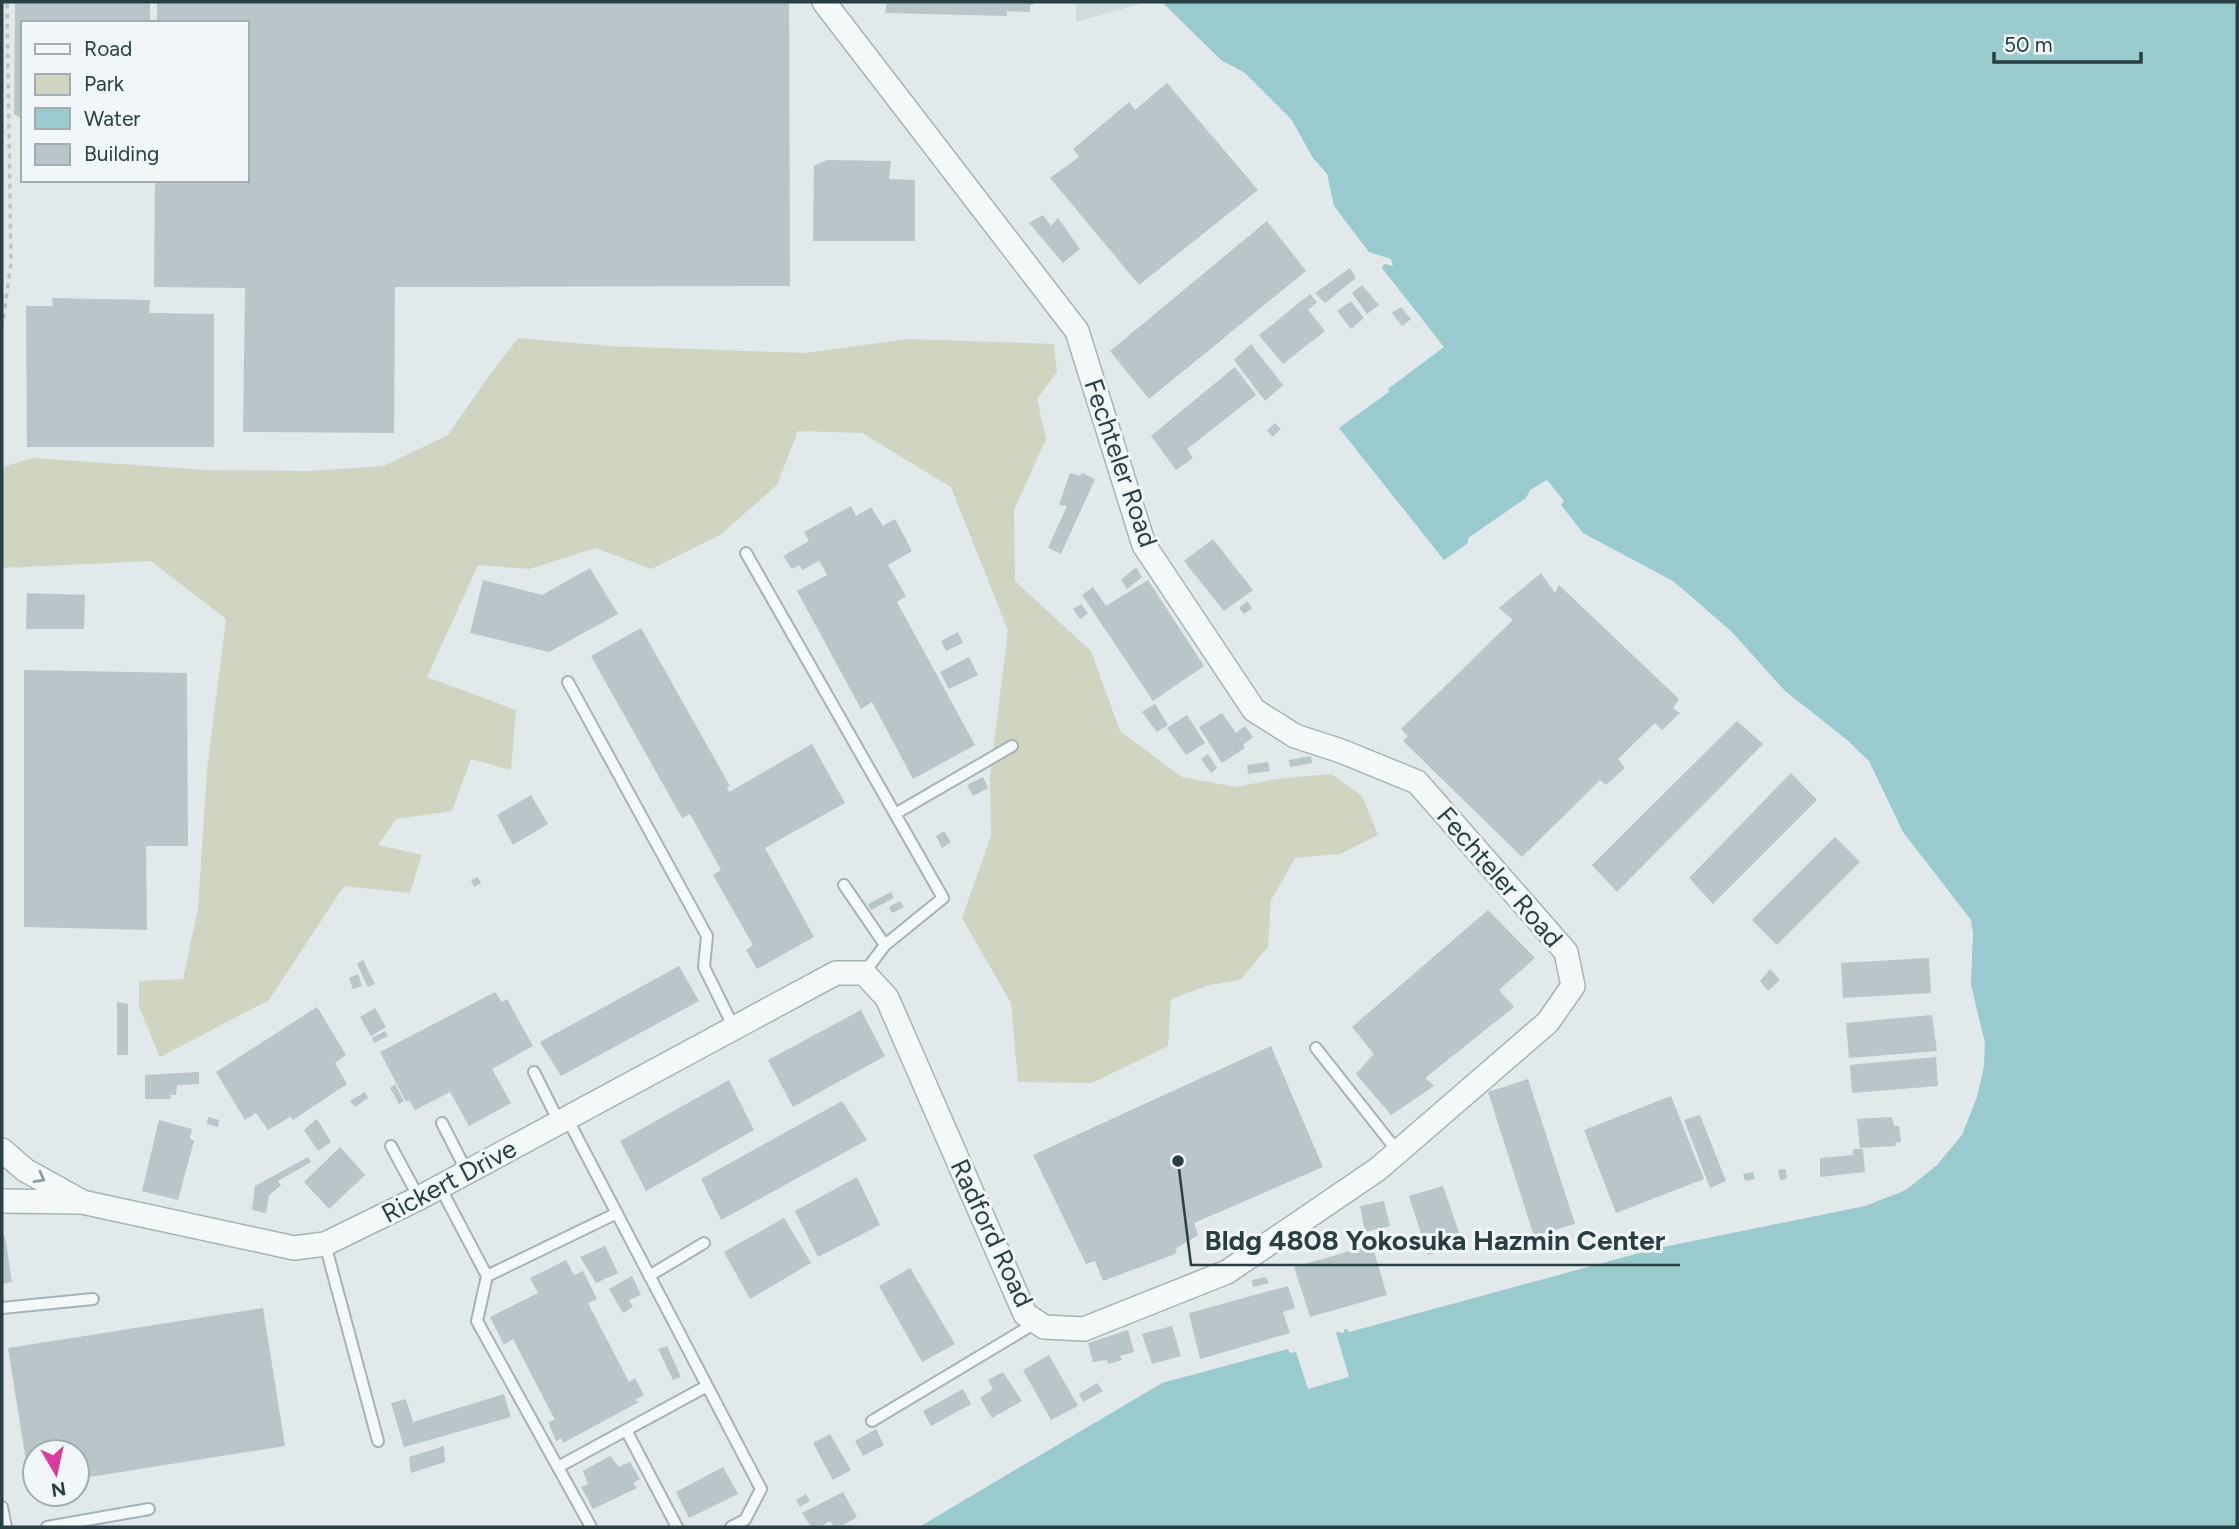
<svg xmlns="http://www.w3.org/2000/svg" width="2239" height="1529" font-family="Figtree,sans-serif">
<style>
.built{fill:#cfdbdd}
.green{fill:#cfd5c1}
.water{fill:#99cacd}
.building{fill:#b8c5c9}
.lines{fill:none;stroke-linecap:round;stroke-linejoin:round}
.service-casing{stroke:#a6b3b6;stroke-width:14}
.minor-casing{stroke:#a6b3b6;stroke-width:26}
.path{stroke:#bbc4c6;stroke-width:3.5;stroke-dasharray:5 5;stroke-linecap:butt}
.service{stroke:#f4f8f8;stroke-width:10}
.minor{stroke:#f4f8f8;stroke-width:23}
.oneway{stroke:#8e9c9e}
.labels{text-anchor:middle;stroke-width:6;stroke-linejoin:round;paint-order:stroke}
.street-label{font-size:26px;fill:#283f44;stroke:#f1f7f8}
.leader{fill:none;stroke:#283f44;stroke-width:2.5}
.callout-dot{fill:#283f44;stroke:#f1f7f8;stroke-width:2.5}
.callout-label{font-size:28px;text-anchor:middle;font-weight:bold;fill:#283f44;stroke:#f1f7f8;stroke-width:6;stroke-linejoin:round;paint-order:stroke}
</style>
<rect width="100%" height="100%" fill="#e1e9eb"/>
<path class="built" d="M 1076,2 L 1147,2 L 1076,22 Z"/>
<path class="green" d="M 518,338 L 609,346 L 805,353 L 908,339 L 1054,344 L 1057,372 L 1037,399 L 1046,439 L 1014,510 L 1015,581 L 1091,651 L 1120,731 L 1182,777 L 1235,787 L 1277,779 L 1331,774 L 1362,796 L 1378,835 L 1340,854 L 1295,858 L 1271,900 L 1268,947 L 1240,980 L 1209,985 L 1171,999 L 1168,1046 L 1092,1083 L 1018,1082 L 1011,1003 L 962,918 L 991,836 L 990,776 L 1008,631 L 951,487 L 862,433 L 798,431 L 777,485 L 720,535 L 651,569 L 596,548 L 529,569 L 478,565 L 427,677 L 516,710 L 511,770 L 471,759 L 452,811 L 396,819 L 378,845 L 422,855 L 410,893 L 344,886 L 269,1000 L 160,1057 L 139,1007 L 139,981 L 183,979 L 198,909 L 207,769 L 226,619 L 151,561 L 2,568 L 2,467 L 33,458 L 206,470 L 309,471 L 384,466 L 448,435 L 486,380 Z"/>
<path class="water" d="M 1162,2 L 2237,2 L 2237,1527 L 919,1527 L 1162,1383 L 1288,1349 L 1290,1353 L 1296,1352 L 1308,1389 L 1349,1377 L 1336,1332 L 1344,1333 L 1344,1329 L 1347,1329 L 1349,1332 L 1654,1249 L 1865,1206 L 1906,1190 L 1937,1165 L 1962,1135 L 1977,1097 L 1984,1066 L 1985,1043 L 1971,985 L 1973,933 L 1971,920 L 1903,832 L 1869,761 L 1846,739 L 1785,691 L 1731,631 L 1673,581 L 1583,533 L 1561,505 L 1564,501 L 1547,480 L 1530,490 L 1526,498 L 1468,538 L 1468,543 L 1444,560 L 1339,428 L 1389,392 L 1388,389 L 1444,347 L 1382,268 L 1384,264 L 1393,266 L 1391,259 L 1369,252 L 1334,206 L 1327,174 L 1313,158 L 1291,119 L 1245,73 L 1221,60 Z"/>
<path class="building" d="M 15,2 L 150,2 L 150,23 L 23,23 L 23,120 L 14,114 Z
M 157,2 L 789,2 L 790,286 L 395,287 L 394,433 L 243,432 L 245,288 L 154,287 L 155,180 L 247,180 L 247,23 L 157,23 Z
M 887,2 L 1033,2 L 1033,5 L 1030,5 L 1030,12 L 1007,11 L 1007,16 L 885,13 Z
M 1167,83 L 1258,190 L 1139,285 L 1050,178 L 1079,157 L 1073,149 L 1129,102 L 1135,110 Z
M 827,160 L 891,161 L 889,179 L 915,180 L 915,241 L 813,241 L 814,166 Z
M 1043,215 L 1051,226 L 1058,218 L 1080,249 L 1063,263 L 1029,223 Z
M 1267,221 L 1306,271 L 1149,399 L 1110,351 Z
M 1350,268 L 1356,278 L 1325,303 L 1315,293 Z
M 1362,285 L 1379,305 L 1367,314 L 1352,293 Z
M 1310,294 L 1317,302 L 1308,310 L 1325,331 L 1283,364 L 1259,335 Z
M 52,298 L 150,300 L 149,313 L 214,314 L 214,447 L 27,447 L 26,306 L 53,306 Z
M 1351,301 L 1364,318 L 1351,329 L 1337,311 Z
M 1401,307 L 1411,319 L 1402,326 L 1392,313 Z
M 1251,344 L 1283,385 L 1265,401 L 1234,360 Z
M 1235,367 L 1256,395 L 1187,449 L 1193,458 L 1176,470 L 1151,436 Z
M 1275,423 L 1281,429 L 1272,437 L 1267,430 Z
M 1070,473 L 1080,476 L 1082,473 L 1095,479 L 1061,554 L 1048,548 L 1067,506 L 1059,505 Z
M 851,506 L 856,516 L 871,507 L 883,526 L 895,519 L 912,551 L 888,565 L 906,596 L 897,602 L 975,745 L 913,779 L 872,702 L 861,709 L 797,591 L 827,575 L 819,561 L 802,570 L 799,565 L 792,569 L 783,556 L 809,541 L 804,532 Z
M 1213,539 L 1253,590 L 1224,611 L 1184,561 Z
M 1136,567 L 1142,577 L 1127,589 L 1121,580 Z
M 590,568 L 618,614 L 549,652 L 470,633 L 483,580 L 542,595 Z
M 1541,573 L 1555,593 L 1559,585 L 1679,699 L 1673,708 L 1680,713 L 1662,730 L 1655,723 L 1618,759 L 1625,768 L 1606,785 L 1600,780 L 1522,857 L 1403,741 L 1408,736 L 1401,729 L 1513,620 L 1499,608 Z
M 1148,580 L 1204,666 L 1153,701 L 1082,595 L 1093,587 L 1106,606 Z
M 27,593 L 85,595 L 84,629 L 26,629 Z
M 1247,601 L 1252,608 L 1244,614 L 1239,608 Z
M 1081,604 L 1088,613 L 1080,619 L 1073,609 Z
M 641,628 L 730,786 L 727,787 L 729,792 L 812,744 L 845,803 L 765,848 L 814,937 L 757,969 L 746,950 L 753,945 L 713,875 L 721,870 L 690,814 L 682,818 L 591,656 Z
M 958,632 L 963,643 L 946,651 L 941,641 Z
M 969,657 L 978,675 L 949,689 L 940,672 Z
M 24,670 L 187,673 L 188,846 L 146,846 L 147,930 L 24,927 Z
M 1155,704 L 1168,725 L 1157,732 L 1142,712 Z
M 1222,713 L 1236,733 L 1245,726 L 1253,737 L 1243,745 L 1245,748 L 1222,763 L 1199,727 Z
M 1187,715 L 1205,743 L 1186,755 L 1167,728 Z
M 1737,721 L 1763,744 L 1617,892 L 1592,865 Z
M 1208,754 L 1217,768 L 1211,773 L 1201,759 Z
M 1311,756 L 1312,763 L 1290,767 L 1289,760 Z
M 1268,762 L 1270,771 L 1248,774 L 1247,765 Z
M 1791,773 L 1817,800 L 1713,904 L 1689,878 Z
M 983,777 L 988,788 L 973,796 L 967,785 Z
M 531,795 L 548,824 L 513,845 L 497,815 Z
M 944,831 L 951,842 L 942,848 L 936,836 Z
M 1835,837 L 1860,862 L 1777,945 L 1752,920 Z
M 478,877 L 481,883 L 474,887 L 471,880 Z
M 891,892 L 894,898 L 871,910 L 868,904 Z
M 900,901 L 904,907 L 892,913 L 889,907 Z
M 1488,910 L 1535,958 L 1499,990 L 1514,1007 L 1425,1078 L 1434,1086 L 1391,1115 L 1356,1074 L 1374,1054 L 1352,1027 Z
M 1929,958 L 1931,993 L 1843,998 L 1841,963 Z
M 363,960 L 375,984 L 368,987 L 357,964 Z
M 679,966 L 699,1001 L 561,1076 L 540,1042 Z
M 1770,969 L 1780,980 L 1768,991 L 1760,981 Z
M 358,974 L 362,986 L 353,989 L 349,978 Z
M 495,992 L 502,1002 L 507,999 L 533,1046 L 492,1069 L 511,1103 L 469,1126 L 450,1092 L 415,1110 L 409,1100 L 406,1102 L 380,1052 Z
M 117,1002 L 128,1004 L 128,1055 L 117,1055 Z
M 317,1007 L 346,1055 L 335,1063 L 347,1084 L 293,1120 L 290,1117 L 268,1130 L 256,1113 L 245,1120 L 216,1072 Z
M 375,1008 L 386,1027 L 371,1036 L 360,1017 Z
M 861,1010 L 885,1056 L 793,1107 L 768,1060 Z
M 1932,1015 L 1937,1051 L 1849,1058 L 1846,1023 Z
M 385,1031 L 388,1036 L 374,1043 L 372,1038 Z
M 1271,1046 L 1323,1167 L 1194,1223 L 1198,1235 L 1177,1248 L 1175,1254 L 1103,1281 L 1095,1261 L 1086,1264 L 1033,1155 Z
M 1936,1057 L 1938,1086 L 1852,1093 L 1850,1065 Z
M 199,1072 L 199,1084 L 177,1085 L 176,1095 L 170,1095 L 171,1099 L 145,1099 L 145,1075 Z
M 1528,1079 L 1575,1224 L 1534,1236 L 1488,1092 Z
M 729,1080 L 754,1130 L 646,1191 L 620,1141 Z
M 395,1084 L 404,1101 L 399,1104 L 390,1088 Z
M 365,1092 L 368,1098 L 355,1107 L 350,1101 Z
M 1671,1096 L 1704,1179 L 1616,1213 L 1584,1130 Z
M 842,1101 L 867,1140 L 721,1220 L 701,1179 Z
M 1700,1115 L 1726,1181 L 1710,1188 L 1684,1120 Z
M 208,1117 L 219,1120 L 218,1127 L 207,1124 Z
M 1892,1117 L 1894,1126 L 1899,1126 L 1901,1142 L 1895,1143 L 1896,1146 L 1860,1148 L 1857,1119 Z
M 317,1119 L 331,1142 L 318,1151 L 304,1130 Z
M 159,1120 L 192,1129 L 190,1138 L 194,1141 L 178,1200 L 142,1191 Z
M 340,1147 L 365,1175 L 329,1209 L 304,1182 Z
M 1853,1149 L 1863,1149 L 1865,1172 L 1820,1177 L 1820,1158 L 1853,1155 Z
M 308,1157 L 311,1162 L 278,1181 L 281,1185 L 269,1195 L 266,1213 L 252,1210 L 255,1186 Z
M 1786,1169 L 1787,1179 L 1780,1180 L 1778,1170 Z
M 1753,1172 L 1755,1179 L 1745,1181 L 1743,1174 Z
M 857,1177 L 880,1225 L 818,1257 L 795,1211 Z
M 1443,1186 L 1463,1244 L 1428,1255 L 1409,1196 Z
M 1384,1201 L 1390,1226 L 1365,1232 L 1360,1206 Z
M 784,1218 L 811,1263 L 750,1299 L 724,1252 Z
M 5,1236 L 12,1282 L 2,1284 L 2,1237 Z
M 1372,1245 L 1387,1295 L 1310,1317 L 1294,1267 Z
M 605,1246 L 618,1273 L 596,1283 L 580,1257 Z
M 566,1260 L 574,1275 L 583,1271 L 597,1299 L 588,1303 L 629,1382 L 635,1378 L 644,1395 L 635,1400 L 639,1402 L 563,1443 L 561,1438 L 556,1441 L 548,1422 L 555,1420 L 513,1339 L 504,1345 L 490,1317 L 538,1293 L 530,1278 Z
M 910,1268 L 955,1344 L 922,1362 L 879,1286 Z
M 632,1276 L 641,1295 L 629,1300 L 633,1307 L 623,1313 L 609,1289 Z
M 1266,1277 L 1269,1283 L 1253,1287 L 1252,1280 Z
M 1288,1286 L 1295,1308 L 1283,1312 L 1290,1333 L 1200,1359 L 1189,1313 Z
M 263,1308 L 285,1446 L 77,1479 L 77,1452 L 35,1452 L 35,1485 L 30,1486 L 8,1348 Z
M 1172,1326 L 1181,1356 L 1152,1364 L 1142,1334 Z
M 1128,1330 L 1134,1352 L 1120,1356 L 1122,1360 L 1108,1364 L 1107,1360 L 1093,1362 L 1088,1343 Z
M 667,1346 L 681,1377 L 673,1380 L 658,1349 Z
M 1049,1355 L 1078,1406 L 1051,1420 L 1023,1370 Z
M 1003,1372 L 1022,1401 L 992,1418 L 980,1398 L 993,1389 L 988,1380 Z
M 1097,1383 L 1103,1391 L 1083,1402 L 1079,1394 Z
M 963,1389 L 971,1404 L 931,1426 L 923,1411 Z
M 504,1394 L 511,1417 L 404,1447 L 391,1403 L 406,1399 L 413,1422 Z
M 876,1429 L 884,1445 L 863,1456 L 855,1441 Z
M 830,1434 L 851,1470 L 833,1480 L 813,1443 Z
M 444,1446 L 445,1462 L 411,1473 L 409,1457 Z
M 610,1456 L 619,1467 L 630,1462 L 640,1479 L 633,1483 L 637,1488 L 593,1509 L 581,1487 L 588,1484 L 583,1471 Z
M 723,1467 L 738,1494 L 689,1518 L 676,1492 Z
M 843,1492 L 857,1517 L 840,1527 L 834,1527 L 830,1521 L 820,1527 L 811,1527 L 802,1513 Z
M 806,1494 L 810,1501 L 800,1507 L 796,1500 Z"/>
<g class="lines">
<g class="service-casing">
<path id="service" d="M 746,553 L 943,898 L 885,945 L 864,973
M 568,682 L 707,936 L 704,967 L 734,1028
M 895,814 L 1012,746
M 844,885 L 885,945
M 1316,1048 L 1398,1152
M 534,1072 L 559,1122
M 567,1118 L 761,1489 L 745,1520 L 731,1527
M 442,1123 L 467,1172
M 391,1146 L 419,1198
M 440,1187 L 487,1276 L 477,1321 L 591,1527
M 325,1244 L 378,1441
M 487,1276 L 617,1213
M 649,1276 L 704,1243
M 2,1308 L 93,1299
M 872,1421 L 1037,1322
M 626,1430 L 677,1527
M 558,1467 L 707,1386
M 2,1507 L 6,1527
M 47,1527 L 149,1509"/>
</g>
<g class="minor-casing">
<path id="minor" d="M 2,1150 L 25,1170 L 81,1201
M 2,1201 L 82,1202 L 294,1248 L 325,1244 L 419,1198 L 836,973 L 864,973 L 887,998 L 1025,1314 L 1044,1327 L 1084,1329 L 1227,1272 L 1378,1169 L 1548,1022 L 1573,986 L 1566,952 L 1417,782 L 1341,751 L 1295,736 L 1254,710 L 1144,545 L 1077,331 L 824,2"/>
</g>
<path class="path" d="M 2,328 L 11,263 L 7,2"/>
<use href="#service" class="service"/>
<use href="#minor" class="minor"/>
</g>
<defs><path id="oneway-chevron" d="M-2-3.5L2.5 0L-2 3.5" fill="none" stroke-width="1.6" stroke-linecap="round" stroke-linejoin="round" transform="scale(1.75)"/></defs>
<use class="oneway" href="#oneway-chevron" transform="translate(40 1178) rotate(29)"/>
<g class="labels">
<g class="street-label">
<text transform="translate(1121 463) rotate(71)" y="9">Fechteler Road</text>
<text transform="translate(1500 877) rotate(49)" y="9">Fechteler Road</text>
<text transform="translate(449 1181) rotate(-28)" y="9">Rickert Drive</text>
<text transform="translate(992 1233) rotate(65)" y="9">Radford Road</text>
</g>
</g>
<path class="leader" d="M1178 1161L1191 1265H1680"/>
<circle class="callout-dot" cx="1178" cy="1161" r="7"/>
<g class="callout-label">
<text x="1435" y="1250">Bldg 4808 Yokosuka Hazmin Center</text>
</g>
<rect width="2239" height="1529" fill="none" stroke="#283f44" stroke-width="7"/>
<rect x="21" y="21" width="228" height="161" fill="#f1f7f8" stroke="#a1adb0" stroke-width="2"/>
<rect x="35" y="44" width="35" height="10" fill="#f4f8f8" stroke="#a1adb0" stroke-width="2"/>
<text x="84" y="56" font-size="21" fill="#283f44">Road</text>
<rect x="35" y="74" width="35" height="21" fill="#cfd5c1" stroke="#a1adb0" stroke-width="2"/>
<text x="84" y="91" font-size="21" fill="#283f44">Park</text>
<rect x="35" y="108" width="35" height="21" fill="#99cacd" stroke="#a1adb0" stroke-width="2"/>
<text x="84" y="126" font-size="21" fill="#283f44">Water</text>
<rect x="35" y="144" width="35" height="21" fill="#b8c5c9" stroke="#a1adb0" stroke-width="2"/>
<text x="84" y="161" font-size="21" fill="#283f44">Building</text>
<g transform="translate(56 1473) rotate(171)"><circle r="33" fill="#f1f7f8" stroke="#a1adb0" stroke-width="2"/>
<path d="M0-5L12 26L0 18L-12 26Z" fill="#d93d9b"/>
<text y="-10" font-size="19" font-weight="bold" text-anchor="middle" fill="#283f44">N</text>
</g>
<path d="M1994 52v10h147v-10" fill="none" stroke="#283f44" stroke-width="3.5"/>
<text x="2004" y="52" font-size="21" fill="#283f44" stroke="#f1f7f8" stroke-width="5" paint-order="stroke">50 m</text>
</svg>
